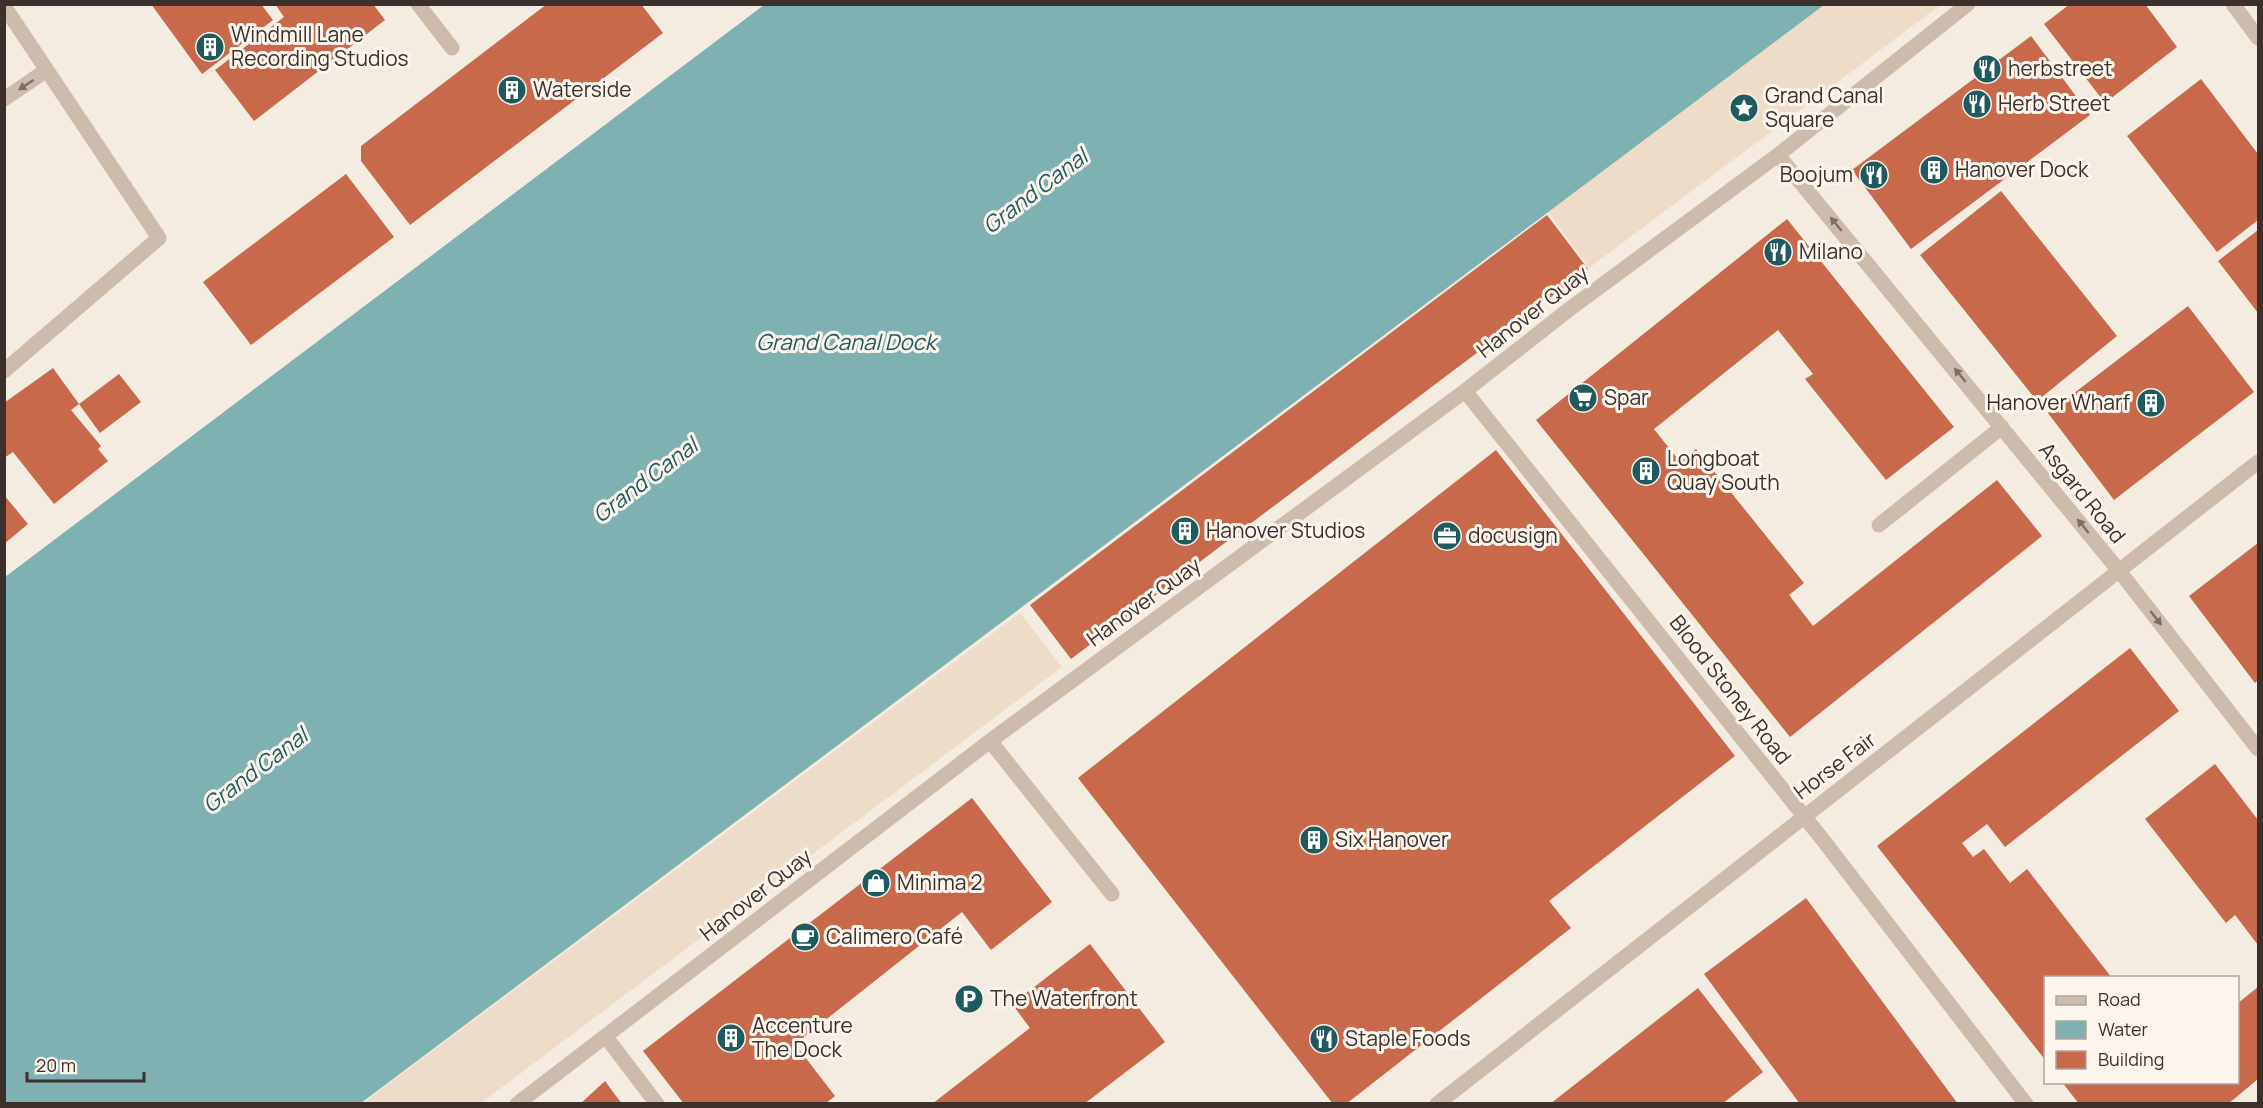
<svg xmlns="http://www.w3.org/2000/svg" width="2263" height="1108" font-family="Manrope,sans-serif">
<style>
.plaza{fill:#ecdcc8}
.water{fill:#7fb0b2}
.building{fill:#c8694b}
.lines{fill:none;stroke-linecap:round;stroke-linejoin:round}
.minor{stroke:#cdbbac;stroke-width:15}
.oneway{fill:#7d6f65}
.labels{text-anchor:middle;stroke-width:6;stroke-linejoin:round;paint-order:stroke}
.poi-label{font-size:21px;fill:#3b302b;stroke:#fbf5ee;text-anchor:start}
.street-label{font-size:21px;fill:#3b302b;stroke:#fbf5ee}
.water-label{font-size:22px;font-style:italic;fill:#1f5a5e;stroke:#fbf5ee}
</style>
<rect width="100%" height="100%" fill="#f4ebe1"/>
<path class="plaza" d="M 1824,5 L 1940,5 L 1589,268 L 1548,212 Z
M 1020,613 L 1062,667 L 481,1103 L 363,1103 Z"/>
<path class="water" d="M 764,5 L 1824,5 L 361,1103 L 5,1103 L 5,577 Z"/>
<path class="building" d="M 151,4 L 261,4 L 273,20 L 202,74 Z
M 275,4 L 373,4 L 385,20 L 254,121 L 215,70 L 284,17 Z
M 547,4 L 641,4 L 663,33 L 410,225 L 361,161 L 361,146 Z
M 2070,4 L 2145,4 L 2177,47 L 2105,103 L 2044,24 Z
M 2031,36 L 2090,115 L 1911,249 L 1852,170 Z
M 2201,79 L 2258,154 L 2258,220 L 2217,252 L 2127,136 Z
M 346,174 L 394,237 L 251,345 L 203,282 Z
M 2001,191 L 2117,336 L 2037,401 L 1920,255 Z
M 1547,215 L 1588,269 L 1071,659 L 1030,605 Z
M 1787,219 L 1954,427 L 1886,480 L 1805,379 L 1813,374 L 1778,330 L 1654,429 L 1680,462 L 1696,449 L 1804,583 L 1789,595 L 1813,626 L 1997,480 L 2042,536 L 1790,737 L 1536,420 Z
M 2258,230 L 2258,313 L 2218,261 Z
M 2188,306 L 2254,392 L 2114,500 L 2048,413 Z
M 53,368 L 79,404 L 119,374 L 141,402 L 100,433 L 79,404 L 71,410 L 101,446 L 98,449 L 108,461 L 54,504 L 13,452 L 4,458 L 4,403 Z
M 1496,450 L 1735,756 L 1549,901 L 1571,928 L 1346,1104 L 1333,1104 L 1078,778 Z
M 4,495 L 28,524 L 4,544 Z
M 2258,543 L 2258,680 L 2255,683 L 2189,596 Z
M 2130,648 L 2179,711 L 2005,847 L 1987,824 L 1962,843 L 1973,857 L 1984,849 L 2010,883 L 2027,869 L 2112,978 L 2046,978 L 2046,1061 L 1877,846 Z
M 2215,764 L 2258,820 L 2258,945 L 2235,915 L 2226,923 L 2145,819 Z
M 972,798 L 1052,902 L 991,950 L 962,912 L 795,1044 L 835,1096 L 825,1104 L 684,1104 L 643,1051 Z
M 1806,898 L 1958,1104 L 1800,1104 L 1704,974 Z
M 1090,944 L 1165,1042 L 1084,1104 L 932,1104 L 1030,1028 L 1012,1004 Z
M 2258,987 L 2258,1079 L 2228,1104 L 2079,1104 L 2062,1082 L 2238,1082 L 2238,1003 Z
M 1698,988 L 1763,1072 L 1722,1104 L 1550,1104 Z
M 605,1081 L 622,1104 L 580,1104 Z"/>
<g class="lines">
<path class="minor" d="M 418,4 L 452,48
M 2233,4 L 2258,38
M 4,6 L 159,238 L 4,371
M 4,99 L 47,70
M 1778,155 L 2120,572 L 2258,749
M 1465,391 L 1823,840 L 2026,1104
M 1879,525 L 2002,427
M 990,741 L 1112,894
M 606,1037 L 657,1104
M 517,1104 L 990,741 L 1465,391 L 1567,311 L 1778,155 L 1968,4
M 1437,1104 L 2258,462"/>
</g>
<defs><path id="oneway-solid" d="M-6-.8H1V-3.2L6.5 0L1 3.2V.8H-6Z" transform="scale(1.5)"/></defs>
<g class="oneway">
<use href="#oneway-solid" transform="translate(26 85) rotate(146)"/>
<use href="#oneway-solid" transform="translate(1836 224) rotate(-129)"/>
<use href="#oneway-solid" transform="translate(1960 375) rotate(-129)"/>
<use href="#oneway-solid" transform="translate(2083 526) rotate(-129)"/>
<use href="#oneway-solid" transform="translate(2156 618) rotate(52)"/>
</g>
<defs>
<g id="building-disc" transform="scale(1.5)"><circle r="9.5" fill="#1f5a5e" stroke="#fbf5ee"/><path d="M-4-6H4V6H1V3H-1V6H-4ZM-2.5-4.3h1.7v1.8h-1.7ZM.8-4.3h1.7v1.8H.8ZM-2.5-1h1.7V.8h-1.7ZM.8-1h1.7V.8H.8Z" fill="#fff"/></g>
<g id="restaurant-disc" transform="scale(1.5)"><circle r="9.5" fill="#1f5a5e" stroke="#fbf5ee"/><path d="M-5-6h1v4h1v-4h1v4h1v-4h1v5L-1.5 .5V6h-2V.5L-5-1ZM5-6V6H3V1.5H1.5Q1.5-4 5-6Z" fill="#fff"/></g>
<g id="sight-disc" transform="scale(1.5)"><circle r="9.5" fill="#1f5a5e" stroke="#fbf5ee"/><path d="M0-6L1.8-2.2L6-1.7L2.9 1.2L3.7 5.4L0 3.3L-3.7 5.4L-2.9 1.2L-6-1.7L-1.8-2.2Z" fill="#fff"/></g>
<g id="supermarket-disc" transform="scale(1.5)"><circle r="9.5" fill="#1f5a5e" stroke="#fbf5ee"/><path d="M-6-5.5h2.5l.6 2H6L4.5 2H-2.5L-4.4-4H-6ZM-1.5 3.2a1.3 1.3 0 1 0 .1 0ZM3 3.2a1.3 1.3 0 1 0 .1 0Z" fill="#fff"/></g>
<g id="office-disc" transform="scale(1.5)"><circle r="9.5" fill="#1f5a5e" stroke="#fbf5ee"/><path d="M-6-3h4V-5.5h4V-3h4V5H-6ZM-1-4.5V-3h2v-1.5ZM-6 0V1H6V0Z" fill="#fff"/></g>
<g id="shop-disc" transform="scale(1.5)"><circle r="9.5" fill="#1f5a5e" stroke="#fbf5ee"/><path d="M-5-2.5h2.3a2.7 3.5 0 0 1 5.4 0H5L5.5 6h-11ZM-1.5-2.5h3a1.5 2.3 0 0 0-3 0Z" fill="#fff"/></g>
<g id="cafe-disc" transform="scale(1.5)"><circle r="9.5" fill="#1f5a5e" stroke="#fbf5ee"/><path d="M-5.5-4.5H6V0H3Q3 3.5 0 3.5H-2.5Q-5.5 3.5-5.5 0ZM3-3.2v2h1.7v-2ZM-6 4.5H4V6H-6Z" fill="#fff"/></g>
<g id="parking-disc" transform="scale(1.5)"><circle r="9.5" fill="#1f5a5e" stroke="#fbf5ee"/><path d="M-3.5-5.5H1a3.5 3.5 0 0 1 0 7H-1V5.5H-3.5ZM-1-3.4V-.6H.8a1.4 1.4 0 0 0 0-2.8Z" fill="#fff"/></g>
</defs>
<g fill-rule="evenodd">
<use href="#building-disc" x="210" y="47"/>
<use href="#restaurant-disc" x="1987" y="69"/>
<use href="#building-disc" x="512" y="90"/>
<use href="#restaurant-disc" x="1977" y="104"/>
<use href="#sight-disc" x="1744" y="108"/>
<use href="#building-disc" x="1934" y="170"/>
<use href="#restaurant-disc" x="1874" y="175"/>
<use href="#restaurant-disc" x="1778" y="252"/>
<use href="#supermarket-disc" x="1583" y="398"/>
<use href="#building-disc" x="2151" y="403"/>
<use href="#building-disc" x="1646" y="471"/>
<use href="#building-disc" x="1185" y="531"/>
<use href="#office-disc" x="1447" y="536"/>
<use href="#building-disc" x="1314" y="840"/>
<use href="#shop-disc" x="876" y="883"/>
<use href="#cafe-disc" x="805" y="937"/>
<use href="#parking-disc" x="969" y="999"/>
<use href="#building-disc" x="731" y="1038"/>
<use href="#restaurant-disc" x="1324" y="1039"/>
</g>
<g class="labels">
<g class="poi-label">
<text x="231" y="42">Windmill Lane<tspan x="231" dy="24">Recording Studios</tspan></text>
<text x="2008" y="76">herbstreet</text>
<text x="533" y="97">Waterside</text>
<text x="1765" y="103">Grand Canal<tspan x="1765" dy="24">Square</tspan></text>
<text x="1998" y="111">Herb Street</text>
<text x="1955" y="177">Hanover Dock</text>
<text x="1853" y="182" text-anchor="end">Boojum</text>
<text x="1799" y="259">Milano</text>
<text x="1604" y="405">Spar</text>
<text x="2130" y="410" text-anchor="end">Hanover Wharf</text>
<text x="1667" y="466">Longboat<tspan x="1667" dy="24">Quay South</tspan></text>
<text x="1206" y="538">Hanover Studios</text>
<text x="1468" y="543">docusign</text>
<text x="1335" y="847">Six Hanover</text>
<text x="897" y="890">Minima 2</text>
<text x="826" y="944">Calimero Café</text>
<text x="990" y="1006">The Waterfront</text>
<text x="752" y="1033">Accenture<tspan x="752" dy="24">The Dock</tspan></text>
<text x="1345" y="1046">Staple Foods</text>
</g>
<g class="street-label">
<text transform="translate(1533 312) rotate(-38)" y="7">Hanover Quay</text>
<text transform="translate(2082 493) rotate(51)" y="7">Asgard Road</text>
<text transform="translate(1144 602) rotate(-36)" y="7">Hanover Quay</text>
<text transform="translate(1730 690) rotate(52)" y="7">Blood Stoney Road</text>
<text transform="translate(1835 766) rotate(-37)" y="7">Horse Fair</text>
<text transform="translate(756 895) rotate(-38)" y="7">Hanover Quay</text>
</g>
<g class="water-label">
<text transform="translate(1035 191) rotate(-37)" y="8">Grand Canal</text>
<text x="846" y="350">Grand Canal Dock</text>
<text transform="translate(645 480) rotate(-37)" y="8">Grand Canal</text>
<text transform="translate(255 770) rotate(-37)" y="8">Grand Canal</text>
</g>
</g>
<rect width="2263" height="1108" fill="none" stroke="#3b302b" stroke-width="12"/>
<rect x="2044" y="976" width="195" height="108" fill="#fbf5ee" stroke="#aea6a0" stroke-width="1.5"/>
<rect x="2056" y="996" width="30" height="9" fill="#cdbbac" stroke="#aea6a0" stroke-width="1.5"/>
<text x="2098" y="1006" font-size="18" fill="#3b302b">Road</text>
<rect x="2056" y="1021" width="30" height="18" fill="#7fb0b2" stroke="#aea6a0" stroke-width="1.5"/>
<text x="2098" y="1036" font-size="18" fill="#3b302b">Water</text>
<rect x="2056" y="1051" width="30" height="18" fill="#c8694b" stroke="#aea6a0" stroke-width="1.5"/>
<text x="2098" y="1066" font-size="18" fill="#3b302b">Building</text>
<path d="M27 1072v9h117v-9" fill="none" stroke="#3b302b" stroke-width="3"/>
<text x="36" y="1072" font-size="18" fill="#3b302b" stroke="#fbf5ee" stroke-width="4.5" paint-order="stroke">20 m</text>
</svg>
